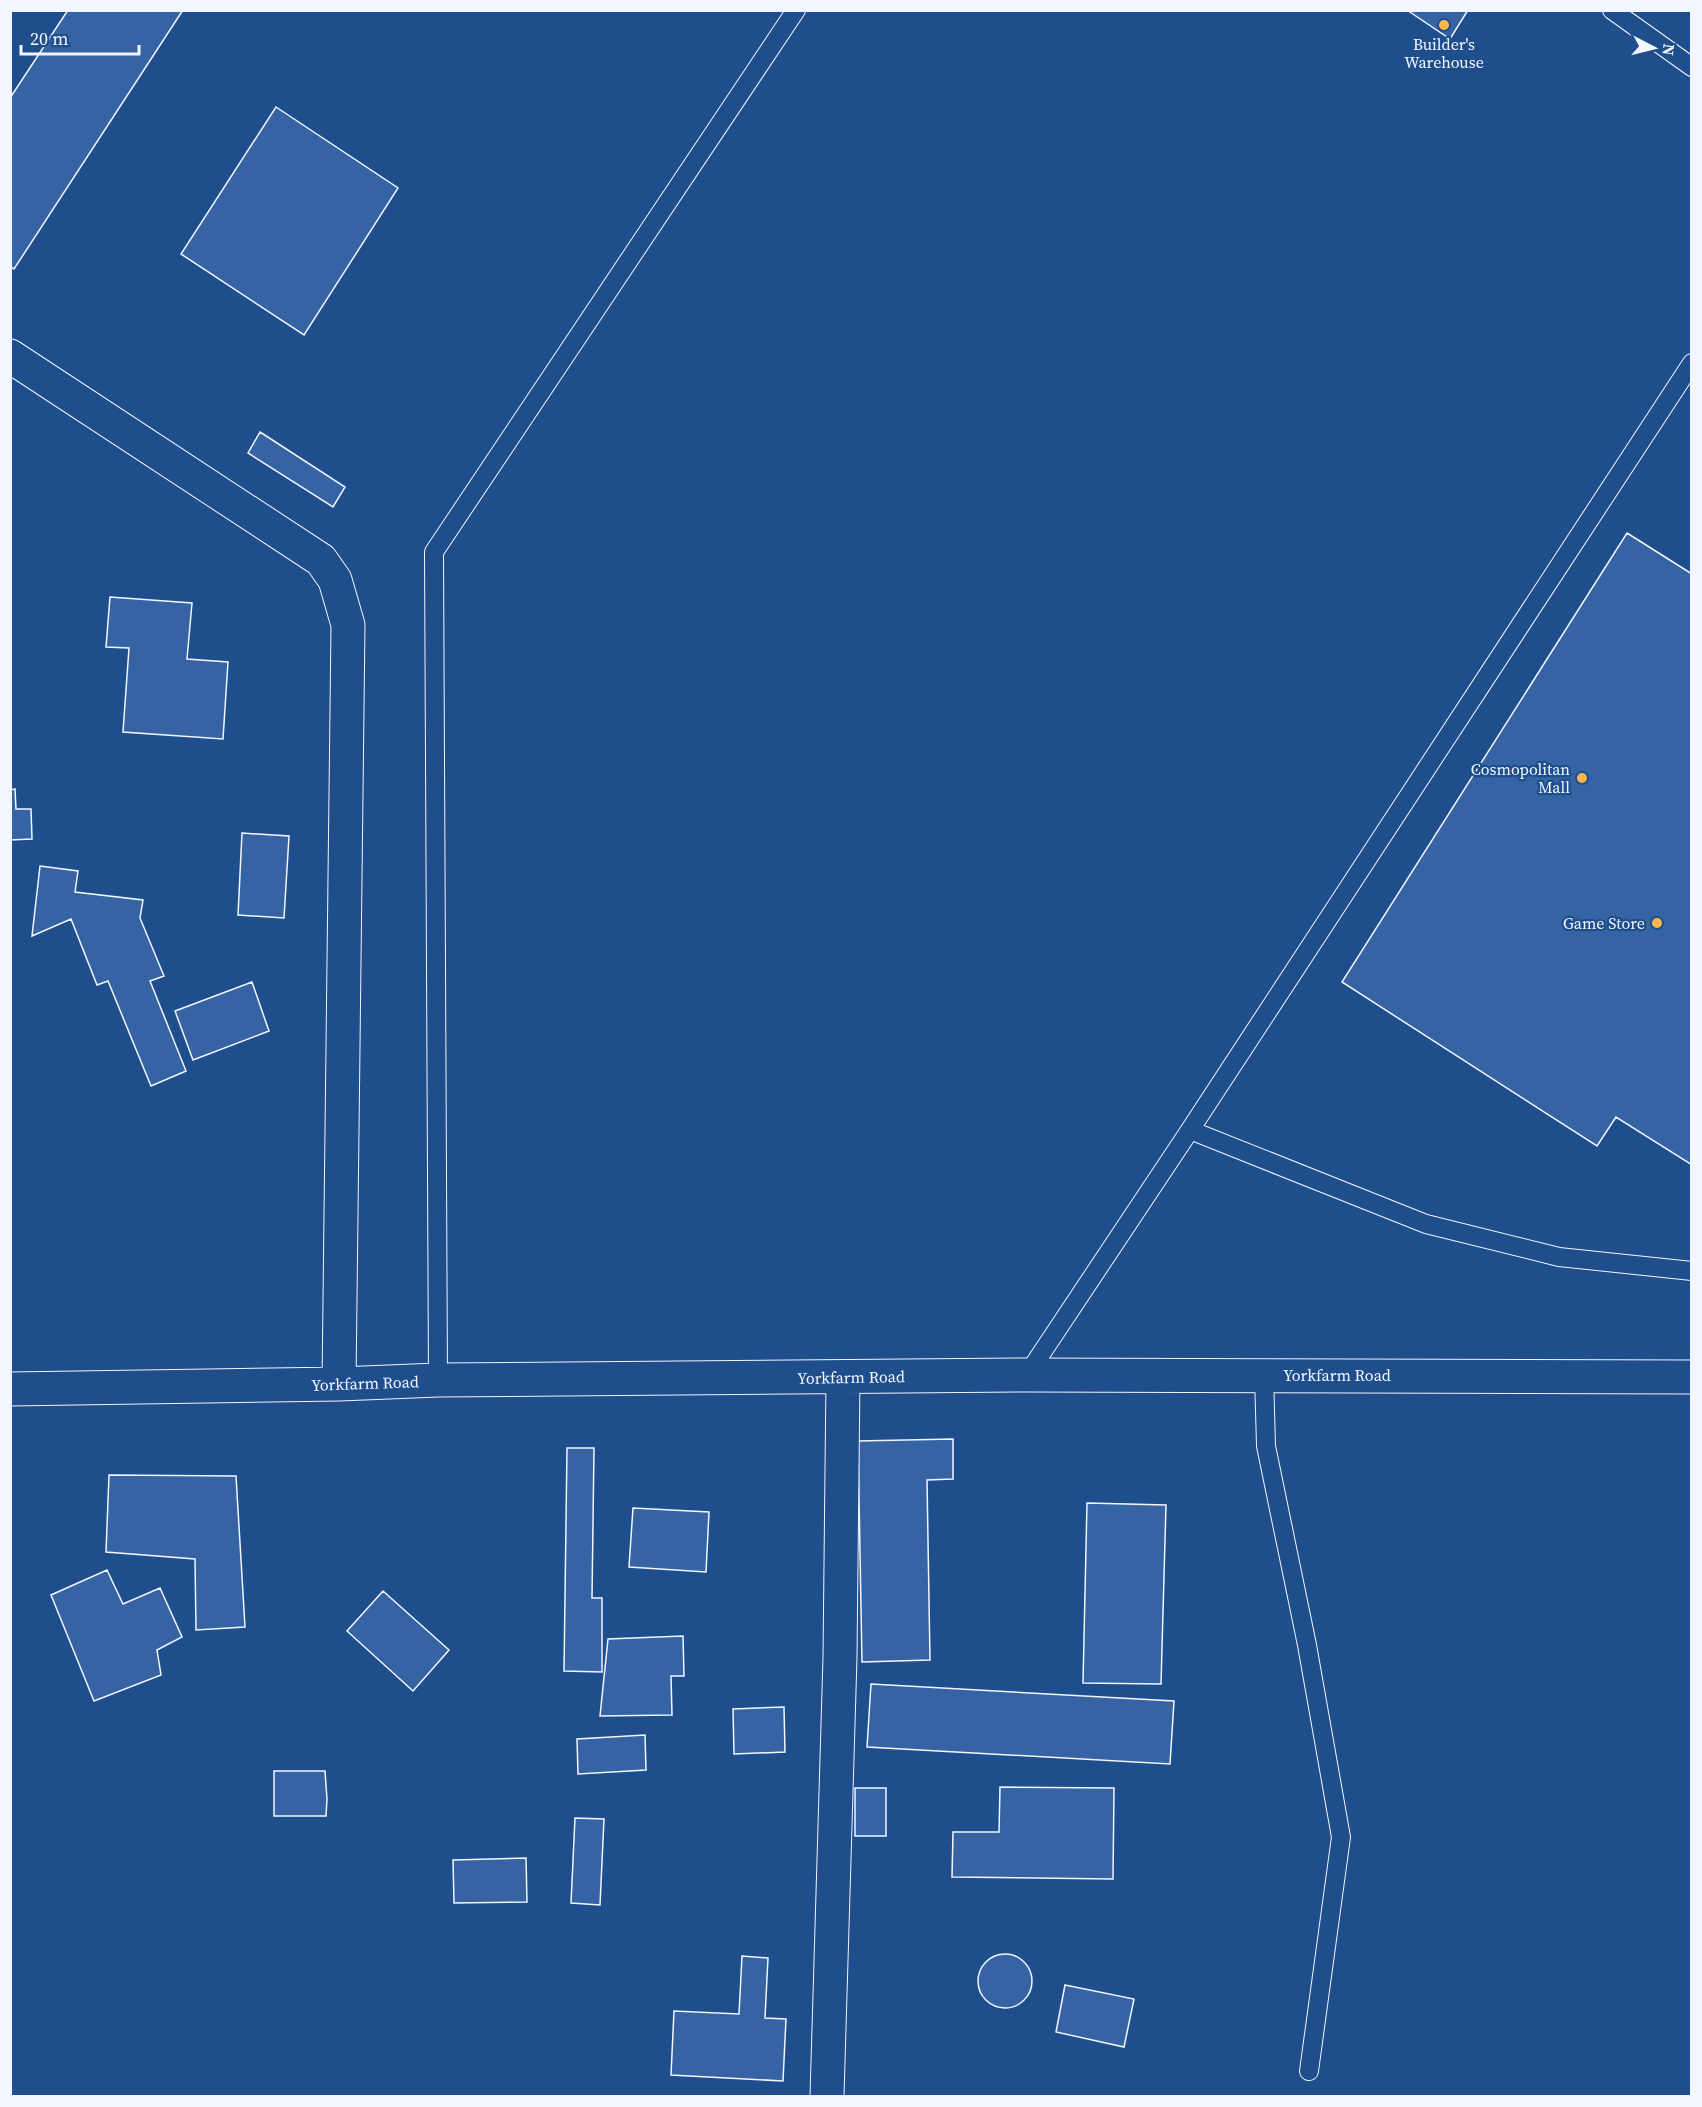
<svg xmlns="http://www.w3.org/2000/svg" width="1702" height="2107" font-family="'Source Serif 4',serif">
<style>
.building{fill:#3563a3;stroke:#f2f6ff;stroke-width:1.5}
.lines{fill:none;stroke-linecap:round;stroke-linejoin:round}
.service-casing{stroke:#f2f6ff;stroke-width:20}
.minor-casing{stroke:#f2f6ff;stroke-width:35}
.service{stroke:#1f4e8c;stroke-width:18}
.minor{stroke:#1f4e8c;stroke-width:33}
.poi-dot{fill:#ffb74d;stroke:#1f4e8c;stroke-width:2}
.labels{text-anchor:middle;stroke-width:4.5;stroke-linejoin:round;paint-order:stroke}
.poi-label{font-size:16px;fill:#f2f6ff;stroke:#1f4e8c;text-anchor:end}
.street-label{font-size:16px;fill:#f2f6ff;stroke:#1f4e8c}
</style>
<rect width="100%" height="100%" fill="#1f4e8c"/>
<path class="building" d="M 68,10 L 183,10 L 14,269 L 10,266 L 10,98 Z
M 1407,10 L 1468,10 L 1450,39 Z
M 276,107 L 398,188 L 304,335 L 181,254 Z
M 260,432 L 345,487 L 333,507 L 248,453 Z
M 1627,533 L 1692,574 L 1692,1165 L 1616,1117 L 1597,1146 L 1342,982 Z
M 110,597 L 192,603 L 187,659 L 228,662 L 223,739 L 123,732 L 129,648 L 106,647 Z
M 15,789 L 16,809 L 31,809 L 32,839 L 10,840 L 10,790 Z
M 242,833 L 289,836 L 284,918 L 238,915 Z
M 40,866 L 78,871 L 75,892 L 143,900 L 140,918 L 164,976 L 150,981 L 186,1071 L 151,1086 L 108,981 L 97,985 L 71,919 L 32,936 Z
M 252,982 L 269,1031 L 193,1060 L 175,1011 Z
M 953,1439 L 953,1479 L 927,1480 L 930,1660 L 862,1662 L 858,1441 Z
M 567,1448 L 594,1448 L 592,1598 L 602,1598 L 602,1672 L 564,1671 Z
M 109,1475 L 236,1476 L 245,1627 L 196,1630 L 195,1559 L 106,1552 Z
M 1087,1503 L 1166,1505 L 1161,1684 L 1083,1683 Z
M 633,1508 L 709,1512 L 706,1572 L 629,1567 Z
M 107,1570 L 123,1604 L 160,1588 L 182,1637 L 157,1650 L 161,1675 L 94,1701 L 51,1595 Z
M 383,1591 L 449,1650 L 413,1691 L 347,1631 Z
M 683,1636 L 684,1676 L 671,1676 L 672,1715 L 600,1716 L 608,1639 Z
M 871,1684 L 1174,1701 L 1170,1764 L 867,1747 Z
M 784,1707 L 785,1752 L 734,1754 L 733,1709 Z
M 645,1735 L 646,1770 L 578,1774 L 577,1739 Z
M 274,1771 L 325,1771 L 327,1799 L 326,1816 L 274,1816 Z
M 1000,1787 L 1114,1788 L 1113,1879 L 952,1877 L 953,1832 L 999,1832 Z
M 855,1788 L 886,1788 L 886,1836 L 855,1836 Z
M 575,1818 L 604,1819 L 600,1905 L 571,1903 Z
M 526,1858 L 527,1902 L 454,1903 L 453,1860 Z
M978 1981a27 27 0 1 1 54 0a27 27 0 1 1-54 0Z
M 742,1956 L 768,1958 L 765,2018 L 786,2019 L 783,2081 L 671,2075 L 674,2011 L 739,2014 Z
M 1065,1985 L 1134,1999 L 1124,2047 L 1056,2032 Z"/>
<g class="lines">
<g class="service-casing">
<path id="service" d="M 1612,10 L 1692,67
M 1190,1130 L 1426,1224 L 1559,1257 L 1692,1271
M 1027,1375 L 1190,1130 L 1692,363
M 1264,1375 L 1266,1446 L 1307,1645 L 1341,1837 L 1309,2071
M 438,1380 L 434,552 L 796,10"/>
</g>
<g class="minor-casing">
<path id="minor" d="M 10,356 L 321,560 L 335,580 L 348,625 L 339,1384
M 10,1389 L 339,1384 L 438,1380 L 1027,1375 L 1692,1377
M 827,2096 L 840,1657 L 843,1377"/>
</g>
<use href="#service" class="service"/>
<use href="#minor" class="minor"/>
</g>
<g class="poi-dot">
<circle cx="1444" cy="25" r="6"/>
<circle cx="1582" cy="778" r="6"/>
<circle cx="1657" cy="923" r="6"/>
</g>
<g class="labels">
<g class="poi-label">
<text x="1444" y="50" text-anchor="middle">Builder's<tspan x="1444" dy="18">Warehouse</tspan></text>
<text x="1570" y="775">Cosmopolitan<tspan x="1570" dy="18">Mall</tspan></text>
<text x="1645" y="929">Game Store</text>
</g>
<g class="street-label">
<text x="1337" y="1381">Yorkfarm Road</text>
<text transform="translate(851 1377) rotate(-1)" y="6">Yorkfarm Road</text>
<text transform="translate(365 1383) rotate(-2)" y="6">Yorkfarm Road</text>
</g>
</g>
<rect width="1702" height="2107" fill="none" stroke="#f2f6ff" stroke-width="24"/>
<g transform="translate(1654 48) rotate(97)" stroke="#1f4e8c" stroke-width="4.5" paint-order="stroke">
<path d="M0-4.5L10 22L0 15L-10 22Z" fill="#f2f6ff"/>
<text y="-9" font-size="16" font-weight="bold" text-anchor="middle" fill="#f2f6ff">N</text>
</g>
<path d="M21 45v9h118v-9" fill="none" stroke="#f2f6ff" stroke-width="3"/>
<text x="30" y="45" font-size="18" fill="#f2f6ff" stroke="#1f4e8c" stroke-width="4.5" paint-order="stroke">20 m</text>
</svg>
